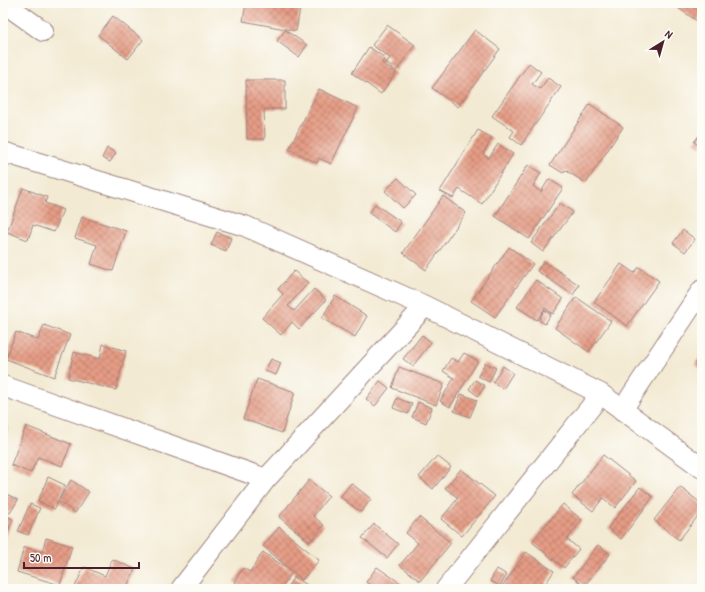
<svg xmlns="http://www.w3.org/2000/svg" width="705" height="592" font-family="'Patrick Hand',sans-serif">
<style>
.building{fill:url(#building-cross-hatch)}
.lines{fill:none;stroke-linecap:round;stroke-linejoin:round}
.minor-casing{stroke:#9e847f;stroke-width:22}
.minor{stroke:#fff;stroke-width:20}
</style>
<defs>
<pattern id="building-cross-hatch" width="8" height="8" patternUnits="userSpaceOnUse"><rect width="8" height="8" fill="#e59c85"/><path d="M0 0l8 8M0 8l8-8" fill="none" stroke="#bc7f6d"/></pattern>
</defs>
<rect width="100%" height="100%" fill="#fdfcf7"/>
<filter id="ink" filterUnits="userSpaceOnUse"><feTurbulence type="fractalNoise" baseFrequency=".025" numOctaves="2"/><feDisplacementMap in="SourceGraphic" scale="8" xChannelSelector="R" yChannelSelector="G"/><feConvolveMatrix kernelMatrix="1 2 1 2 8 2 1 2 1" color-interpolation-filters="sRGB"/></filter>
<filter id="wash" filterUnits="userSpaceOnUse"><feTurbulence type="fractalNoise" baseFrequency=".012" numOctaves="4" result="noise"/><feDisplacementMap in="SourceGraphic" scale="16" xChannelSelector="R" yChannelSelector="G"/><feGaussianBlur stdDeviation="0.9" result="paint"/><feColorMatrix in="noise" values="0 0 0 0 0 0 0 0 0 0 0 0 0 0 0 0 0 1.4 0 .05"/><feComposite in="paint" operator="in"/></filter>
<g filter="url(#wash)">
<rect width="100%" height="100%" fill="#f3ead3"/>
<g id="blocks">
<path class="building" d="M 246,3 L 301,3 L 296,31 L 243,21 Z
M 671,3 L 702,3 L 702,15 L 697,21 Z
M 113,16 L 143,40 L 128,59 L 98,35 Z
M 387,25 L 415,45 L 396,71 L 386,63 L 390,58 L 372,45 Z
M 285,30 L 307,45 L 299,57 L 277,41 Z
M 475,30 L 500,49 L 458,107 L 432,88 Z
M 369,47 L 385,58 L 382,63 L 396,73 L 381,94 L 352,73 Z
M 529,63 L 541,72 L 532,84 L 540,89 L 548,78 L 561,87 L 521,145 L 510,137 L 514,131 L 492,116 Z
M 246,80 L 285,80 L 285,109 L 264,109 L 265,139 L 247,139 Z
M 319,89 L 358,108 L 331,164 L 319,158 L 317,163 L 289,149 Z
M 590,104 L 623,127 L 586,183 L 565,170 L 563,173 L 550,165 Z
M 478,130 L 492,138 L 483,154 L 489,158 L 498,144 L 513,154 L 482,204 L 459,189 L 453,198 L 440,191 Z
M 702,132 L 702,148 L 694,142 Z
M 107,148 L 116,153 L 110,162 L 102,158 Z
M 528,165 L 541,173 L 533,186 L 541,192 L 549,179 L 563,188 L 529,239 L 495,216 Z
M 398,178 L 416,195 L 403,208 L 385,191 Z
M 23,188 L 47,197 L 45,203 L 63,210 L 54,232 L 33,225 L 28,240 L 7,232 Z
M 443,196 L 466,213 L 426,270 L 403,253 Z
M 560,203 L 573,212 L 543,252 L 531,243 Z
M 375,204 L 401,222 L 395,232 L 369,213 Z
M 82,217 L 126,231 L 113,271 L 91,264 L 97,245 L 75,238 Z
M 683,230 L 695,239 L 685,252 L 673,243 Z
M 217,232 L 231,238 L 226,251 L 211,245 Z
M 509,247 L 533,264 L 495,317 L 471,301 Z
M 544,261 L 579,285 L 573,295 L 537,271 Z
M 621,264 L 634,273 L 639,267 L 659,281 L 627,326 L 594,302 Z
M 294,271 L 308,283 L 288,306 L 294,311 L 314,289 L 326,300 L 299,329 L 292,322 L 281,335 L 262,318 L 283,294 L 278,289 Z
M 536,280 L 563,299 L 553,314 L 545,308 L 537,320 L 517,307 Z
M 335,296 L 367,316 L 355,337 L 322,318 Z
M 576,297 L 611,321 L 589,352 L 555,328 Z
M 544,310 L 551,314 L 545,324 L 539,320 Z
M 44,325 L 70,335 L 54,377 L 6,359 L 16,332 L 38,340 Z
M 422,335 L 431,342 L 413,366 L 403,359 Z
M 103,344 L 126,351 L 116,390 L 68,378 L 74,352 L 100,359 Z
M 464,353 L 478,361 L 450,407 L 440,401 L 454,378 L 443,371 L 451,358 L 458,362 Z
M 702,354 L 702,370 L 695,364 Z
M 271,359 L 281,363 L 276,375 L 265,371 Z
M 485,363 L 496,368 L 489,382 L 478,376 Z
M 503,366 L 513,373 L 503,389 L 493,382 Z
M 399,367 L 444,384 L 436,405 L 392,388 Z
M 257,379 L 295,392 L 282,433 L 243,419 Z
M 475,380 L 485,386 L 478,396 L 469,389 Z
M 380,381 L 389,388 L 375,406 L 366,399 Z
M 461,394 L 477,400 L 470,417 L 454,411 Z
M 397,398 L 412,404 L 408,414 L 393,408 Z
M 418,402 L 432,408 L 426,423 L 412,417 Z
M 3,424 L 8,427 L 3,438 Z
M 26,426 L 71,444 L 62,466 L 38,457 L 31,473 L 11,465 Z
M 603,455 L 636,481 L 615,508 L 603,498 L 593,511 L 572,495 Z
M 437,456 L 451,467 L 433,489 L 419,477 Z
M 461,469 L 495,496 L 462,536 L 441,519 L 458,498 L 445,488 Z
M 48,477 L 65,485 L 59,500 L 71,480 L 89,492 L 75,513 L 58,501 L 55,509 L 38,501 Z
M 309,480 L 329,496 L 313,516 L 324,525 L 310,542 L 279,517 Z
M 351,483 L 371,499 L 361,512 L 340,497 Z
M 640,487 L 653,497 L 621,539 L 608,528 Z
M 680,487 L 702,504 L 702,511 L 679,540 L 654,520 Z
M 3,492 L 18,500 L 10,513 L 3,509 Z
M 30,504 L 40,508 L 28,535 L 18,531 Z
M 563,504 L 582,520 L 567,539 L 579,549 L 564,568 L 532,542 Z
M 3,515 L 13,519 L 3,543 Z
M 419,517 L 451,543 L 420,581 L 400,565 L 418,543 L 406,533 Z
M 374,524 L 398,544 L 387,558 L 362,538 Z
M 279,527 L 319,560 L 302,580 L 263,546 Z
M 46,538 L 72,546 L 60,585 L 17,572 L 24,547 L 42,552 Z
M 598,545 L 610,554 L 584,586 L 573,577 Z
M 263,552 L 292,572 L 282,587 L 285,589 L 245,589 L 234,582 L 243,568 L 250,572 Z
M 526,552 L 554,571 L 542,589 L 503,589 L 501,588 Z
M 112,559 L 135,569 L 126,589 L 74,589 L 84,567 L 105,576 Z
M 377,567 L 409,589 L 376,589 L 366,582 Z
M 497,569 L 507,575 L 500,586 L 490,581 Z
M 294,577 L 314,589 L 286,589 Z
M 560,584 L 566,589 L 556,589 Z"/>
</g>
</g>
<g filter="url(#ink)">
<use href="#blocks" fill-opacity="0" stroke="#9e847f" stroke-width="1"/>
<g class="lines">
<g class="minor-casing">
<path id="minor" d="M 4,3 L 43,31
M 3,152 L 245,226 L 425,306 L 601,394 L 702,468
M 3,386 L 266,479
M 622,410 L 702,290
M 181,589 L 266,479 L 425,306
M 446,589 L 601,394"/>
</g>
<use href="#minor" class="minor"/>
</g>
</g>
<rect width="705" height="592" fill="none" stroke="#fdfcf7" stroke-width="16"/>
<g transform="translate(663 42) rotate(37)" stroke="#fdfcf7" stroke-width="3" paint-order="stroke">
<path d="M0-3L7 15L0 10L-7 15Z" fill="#4a1f2b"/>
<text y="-6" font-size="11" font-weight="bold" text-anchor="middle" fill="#4a1f2b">N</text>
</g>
<path d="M24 562v6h115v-6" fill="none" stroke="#4a1f2b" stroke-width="2"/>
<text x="30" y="562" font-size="12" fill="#4a1f2b" stroke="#fdfcf7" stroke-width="3" paint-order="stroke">50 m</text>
</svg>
